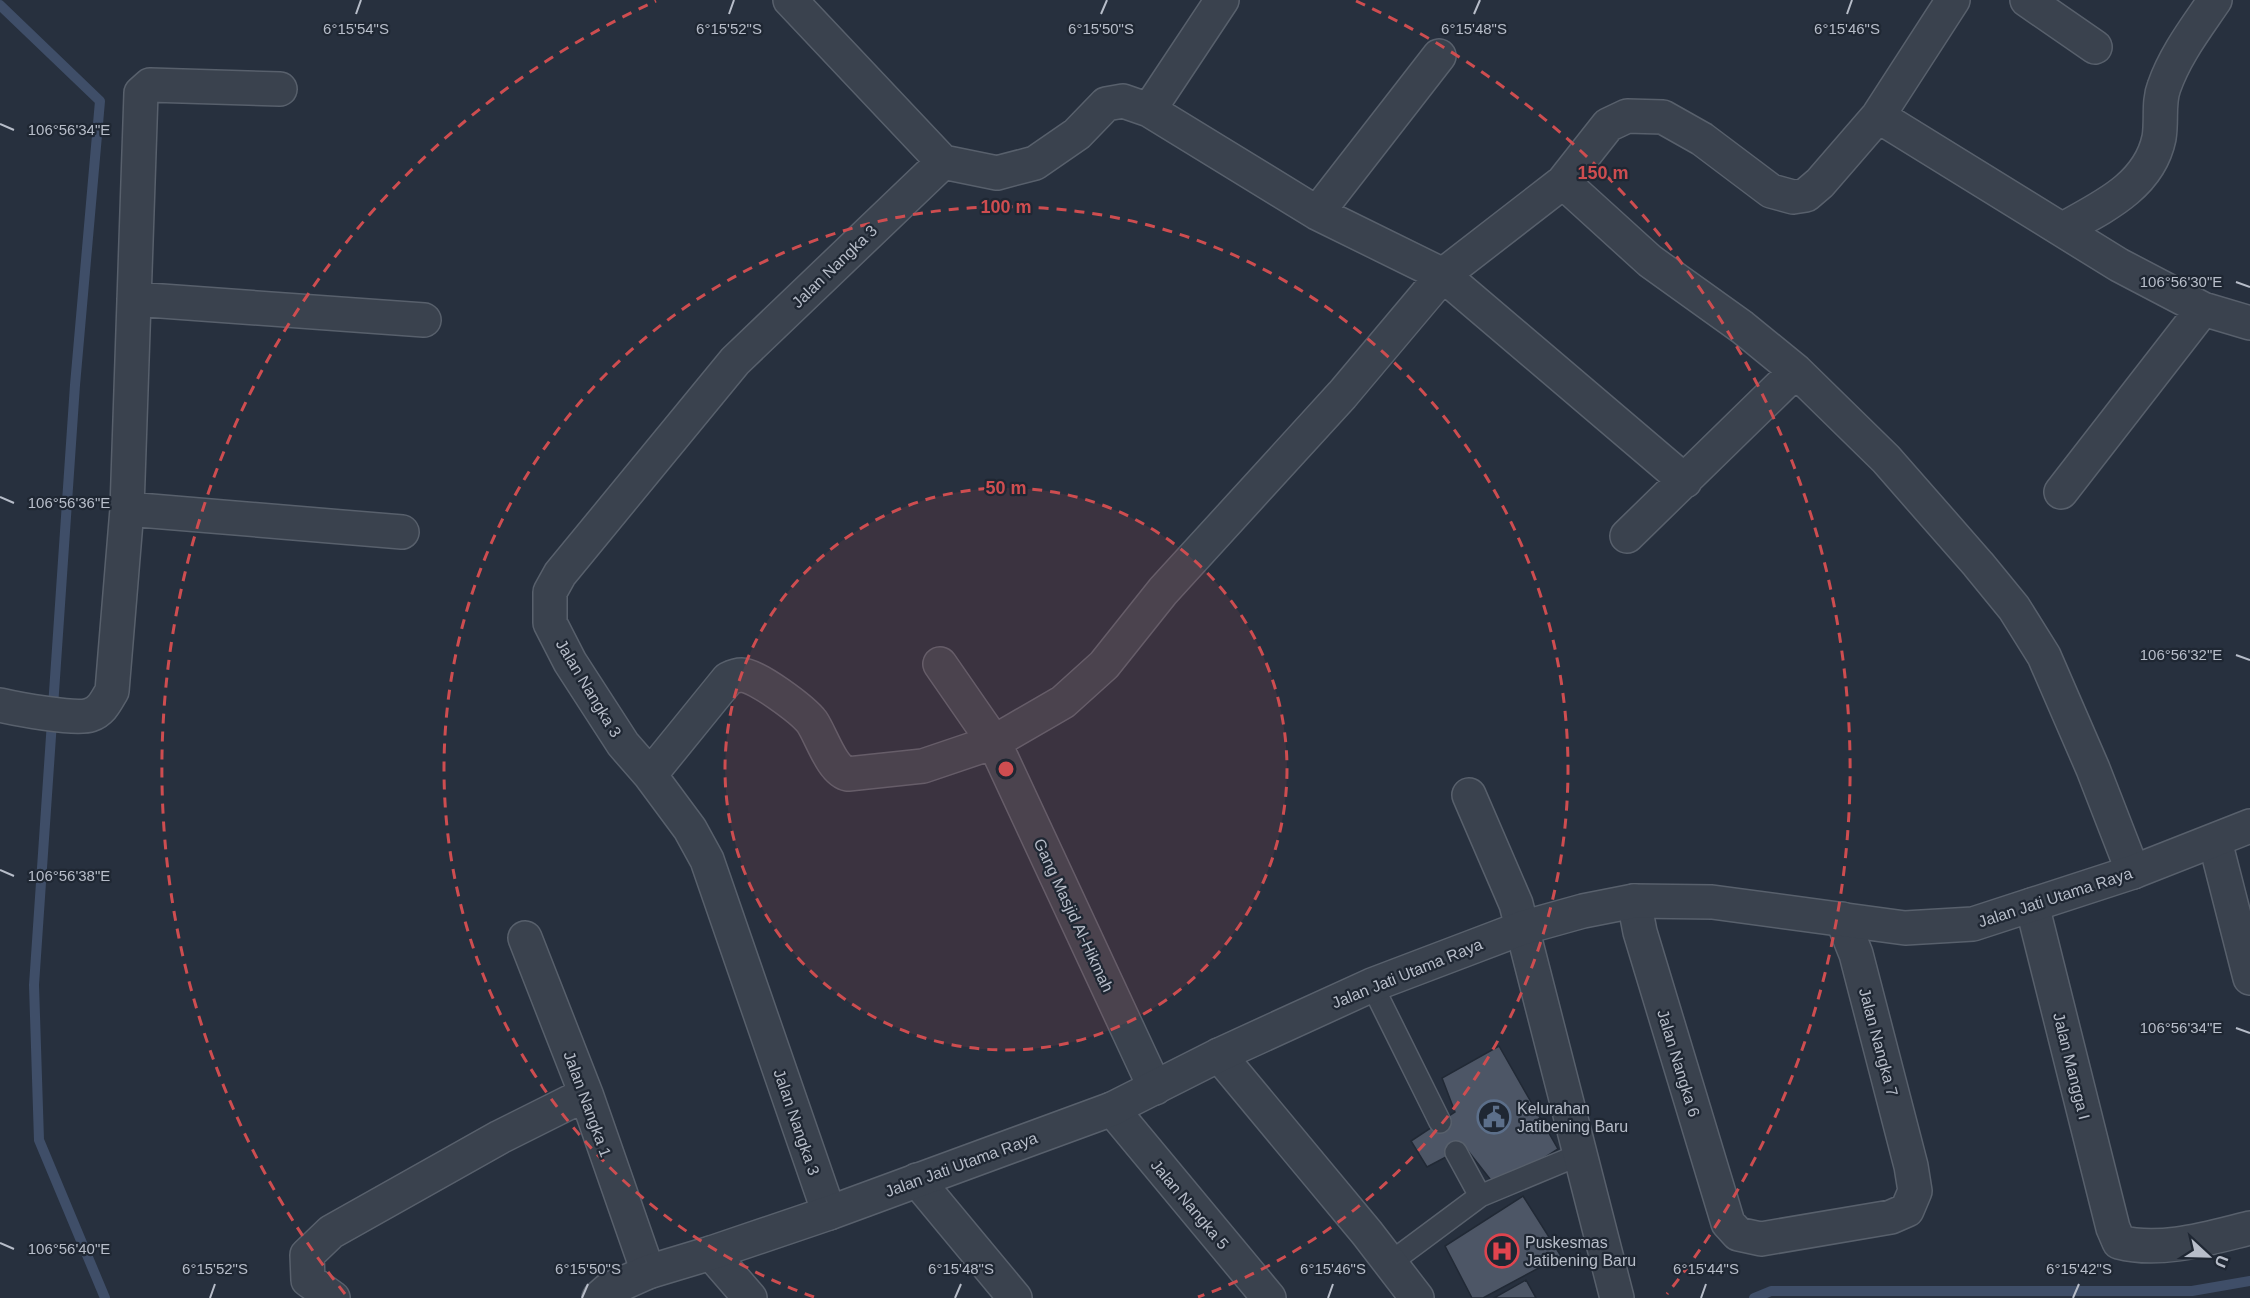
<svg xmlns="http://www.w3.org/2000/svg" width="2250" height="1298" font-family="Arial,sans-serif">
<style>
.lines{fill:none;stroke-linecap:round;stroke-linejoin:round}
.stream{stroke:#3f4e68;stroke-width:10}
.building{fill:#4d5666;stroke:#212935;stroke-width:1.5}
.service-casing{stroke:#58606c;stroke-width:24}
.minor-casing{stroke:#58606c;stroke-width:36}
.tertiary-casing{stroke:#58606c;stroke-width:36}
.service{stroke:#3a424e;stroke-width:21}
.minor{stroke:#3a424e;stroke-width:33}
.tertiary{stroke:#3a424e;stroke-width:33}
.ticks{fill:none;stroke:#b7bdc9;stroke-width:2}
.ring{fill:none;stroke:#ce4d50;stroke-width:3;stroke-dasharray:10 8}
.labels{text-anchor:middle;stroke-width:4.5;stroke-linejoin:round;paint-order:stroke}
.street-label{font-size:16px;fill:#b7bdc9;stroke:#1f2733}
.poi-label{font-size:16px;fill:#b7bdc9;stroke:#1f2733;text-anchor:start}
.ticks-label{font-size:15px;text-anchor:middle;fill:#b7bdc9;stroke:#1f2733;stroke-width:4.5;stroke-linejoin:round;paint-order:stroke}
.centre{fill:#ce4d50;stroke:#1f2733;stroke-width:3}
.ring-label{font-size:18px;text-anchor:middle;font-weight:bold;fill:#ce4d50;stroke:#1f2733;stroke-width:4.5;stroke-linejoin:round;paint-order:stroke}
</style>
<rect width="100%" height="100%" fill="#27303e"/>
<g class="lines">
<path class="stream" d="M 0,5 L 100,101 L 75,385 L 34,985 L 39,1140 L 105,1298
M 1754,1298 L 1771,1291 L 2192,1291 L 2250,1281"/>
</g>
<path class="building" d="M 1499,1046 L 1558,1149 L 1497,1188 L 1465,1147 L 1427,1167 L 1411,1141 L 1455,1112 L 1442,1078 Z
M 1523,1196 L 1561,1256 L 1483,1298 L 1472,1298 L 1445,1246 Z
M 1526,1280 L 1536,1298 L 1494,1298 Z"/>
<g class="lines">
<g class="service-casing">
<path id="service" d="M 1372,985 L 1440,1122
M 1456,1152 L 1480,1196 L 1581,1154
M 1390,1263 L 1480,1196"/>
</g>
<g class="minor-casing">
<path id="minor" d="M 790,0 L 943,162 L 997,173 L 1035,163 L 1077,134 L 1106,104 L 1123,101 L 1149,110 L 1317,213 L 1443,275 L 1685,481
M 2027,0 L 2095,47
M 1149,110 L 1222,0
M 1878,116 L 2119,265 L 2203,309 L 2250,323
M 1563,182 L 1650,261 L 1742,327 L 1796,371 L 1886,459 L 1978,564 L 2014,608 L 2044,656 L 2093,769 L 2133,872
M 1317,213 L 1439,56
M 2063,229 C 2103,207 2149,186 2159,138 C 2162,121 2158,102 2164,87 C 2175,55 2196,28 2215,0
M 134,299 L 424,320
M 2061,492 L 2203,309
M 127,509 L 402,532
M 1627,536 L 1796,371
M 940,664 L 994,742 L 1155,1088
M 0,705 C 17,709 76,720 90,715 C 102,711 106,701 112,691 L 127,509 L 141,93 L 150,85 L 280,89
M 650,775 L 728,679 C 732,677 738,675 742,675 C 756,675 803,710 812,722 C 821,735 832,771 848,774 L 923,766 L 994,742 L 1063,702 L 1104,665 L 1163,591 L 1342,395 L 1443,275 L 1563,182 L 1608,125 L 1627,116 L 1663,117 L 1702,139 L 1771,191 L 1793,197 L 1806,195 L 1820,183 L 1878,116 L 1953,0
M 1469,795 L 1516,904 L 1617,1298
M 2215,841 L 2250,978
M 1634,901 L 1640,932 L 1728,1223 L 1738,1234 L 1761,1239 L 1891,1217 L 1907,1210 L 1915,1191 L 1911,1166 L 1856,954 L 1842,919
M 2032,905 L 2113,1228 L 2119,1242 C 2161,1253 2209,1238 2250,1228
M 525,938 L 586,1094 L 648,1272
M 1219,1055 L 1367,1233 L 1417,1298
M 1112,1109 L 1269,1298
M 917,1180 L 1015,1298
M 829,1213 L 707,860 L 690,829 L 650,775 L 623,744 L 570,662 L 550,623 L 550,592 L 560,574 L 735,361 L 943,162
M 711,1253 L 750,1298
M 333,1298 L 308,1280 L 307,1255 L 331,1232 L 500,1137 L 586,1094"/>
</g>
<g class="tertiary-casing">
<path id="tertiary" d="M 599,1298 L 608,1290 L 648,1272 L 711,1253 L 829,1213 L 1112,1109 L 1219,1055 L 1372,985 L 1522,928 L 1583,911 L 1634,901 L 1712,902 L 1905,928 L 1973,924 L 2133,872 L 2250,826"/>
</g>
<use href="#service" class="service"/>
<use href="#minor" class="minor"/>
<use href="#tertiary" class="tertiary"/>
</g>
<path class="ticks" d="M 356,14 L 361,0M 729,14 L 734,0M 1101,14 L 1107,0M 1474,14 L 1480,0M 1847,14 L 1852,0M 0,124 L 14,130M 2236,282 L 2250,287M 0,497 L 14,503M 2236,655 L 2250,660M 0,870 L 14,876M 2236,1028 L 2250,1033M 0,1243 L 14,1249M 210,1298 L 215,1284M 582,1298 L 588,1284M 955,1298 L 961,1284M 1328,1298 L 1333,1284M 1701,1298 L 1706,1284M 2073,1298 L 2079,1284"/>
<circle cx="1006" cy="769" r="281" fill="#ce4d50" fill-opacity=".12"/>
<g class="ring">
<circle cx="1006" cy="769" r="281"/>
<path d="M814 1297A562 562 0 1 1 1198 1297"/>
<path d="M345 1294A844 844 0 0 1 656 1M1356 1A844 844 0 0 1 1667 1294"/>
</g>
<defs>
<g id="civic-ring" transform="scale(1.725)"><circle r="9.5" fill="#1f2733" stroke="#5c6f8a" stroke-width="1.5"/><path d="M-.6-6.5H3V-4.5H.6V-3L4-1V1h2V6H-6V1h2V-1L-.6-3ZM-1.2 2.5V6h2.4V2.5Z" fill="#5c6f8a"/></g>
<g id="hospital-ring" transform="scale(1.725)"><circle r="9.5" fill="#1f2733" stroke="#e0444e" stroke-width="1.5"/><path d="M-5-5h3v3.5h4V-5h3V5h-3V1.5h-4V5h-3Z" fill="#e0444e"/></g>
</defs>
<g fill-rule="evenodd">
<use href="#civic-ring" x="1494" y="1117"/>
<use href="#hospital-ring" x="1502" y="1251"/>
</g>
<g class="labels">
<g class="street-label">
<text transform="translate(834 266) rotate(-44)" y="6">Jalan Nangka 3</text>
<text transform="translate(589 688) rotate(59)" y="6">Jalan Nangka 3</text>
<text transform="translate(2055 897) rotate(-18)" y="6">Jalan Jati Utama Raya</text>
<text transform="translate(1074 915) rotate(65)" y="6">Gang Masjid Al-Hikmah</text>
<text transform="translate(1407 973) rotate(-22)" y="6">Jalan Jati Utama Raya</text>
<text transform="translate(1879 1042) rotate(75)" y="6">Jalan Nangka 7</text>
<text transform="translate(1679 1063) rotate(73)" y="6">Jalan Nangka 6</text>
<text transform="translate(2072 1066) rotate(76)" y="6">Jalan Mangga I</text>
<text transform="translate(588 1104) rotate(70)" y="6">Jalan Nangka 1</text>
<text transform="translate(797 1122) rotate(71)" y="6">Jalan Nangka 3</text>
<text transform="translate(961 1164) rotate(-20)" y="6">Jalan Jati Utama Raya</text>
<text transform="translate(1190 1204) rotate(50)" y="6">Jalan Nangka 5</text>
</g>
<g class="poi-label">
<text x="1517" y="1114">Kelurahan<tspan x="1517" dy="18">Jatibening Baru</tspan></text>
<text x="1525" y="1248">Puskesmas<tspan x="1525" dy="18">Jatibening Baru</tspan></text>
</g>
</g>
<g class="ticks-label">
<text x="356" y="34">6°15'54"S</text>
<text x="729" y="34">6°15'52"S</text>
<text x="1101" y="34">6°15'50"S</text>
<text x="1474" y="34">6°15'48"S</text>
<text x="1847" y="34">6°15'46"S</text>
<text x="69" y="135">106°56'34"E</text>
<text x="2181" y="287">106°56'30"E</text>
<text x="69" y="508">106°56'36"E</text>
<text x="2181" y="660">106°56'32"E</text>
<text x="69" y="881">106°56'38"E</text>
<text x="2181" y="1033">106°56'34"E</text>
<text x="69" y="1254">106°56'40"E</text>
<text x="215" y="1274">6°15'52"S</text>
<text x="588" y="1274">6°15'50"S</text>
<text x="961" y="1274">6°15'48"S</text>
<text x="1333" y="1274">6°15'46"S</text>
<text x="1706" y="1274">6°15'44"S</text>
<text x="2079" y="1274">6°15'42"S</text>
</g>
<circle cx="1006" cy="769" r="9" class="centre"/>
<g class="ring-label">
<text x="1603" y="179">150 m</text>
<text x="1006" y="213">100 m</text>
<text x="1006" y="494">50 m</text>
</g>
<g transform="translate(2208 1256) rotate(112)" stroke="#1f2733" stroke-width="4.5" paint-order="stroke">
<path d="M0-4.5L10 22L0 15L-10 22Z" fill="#b7bdc9"/>
<text y="-9" font-size="16" font-weight="bold" text-anchor="middle" fill="#b7bdc9">U</text>
</g>
</svg>
